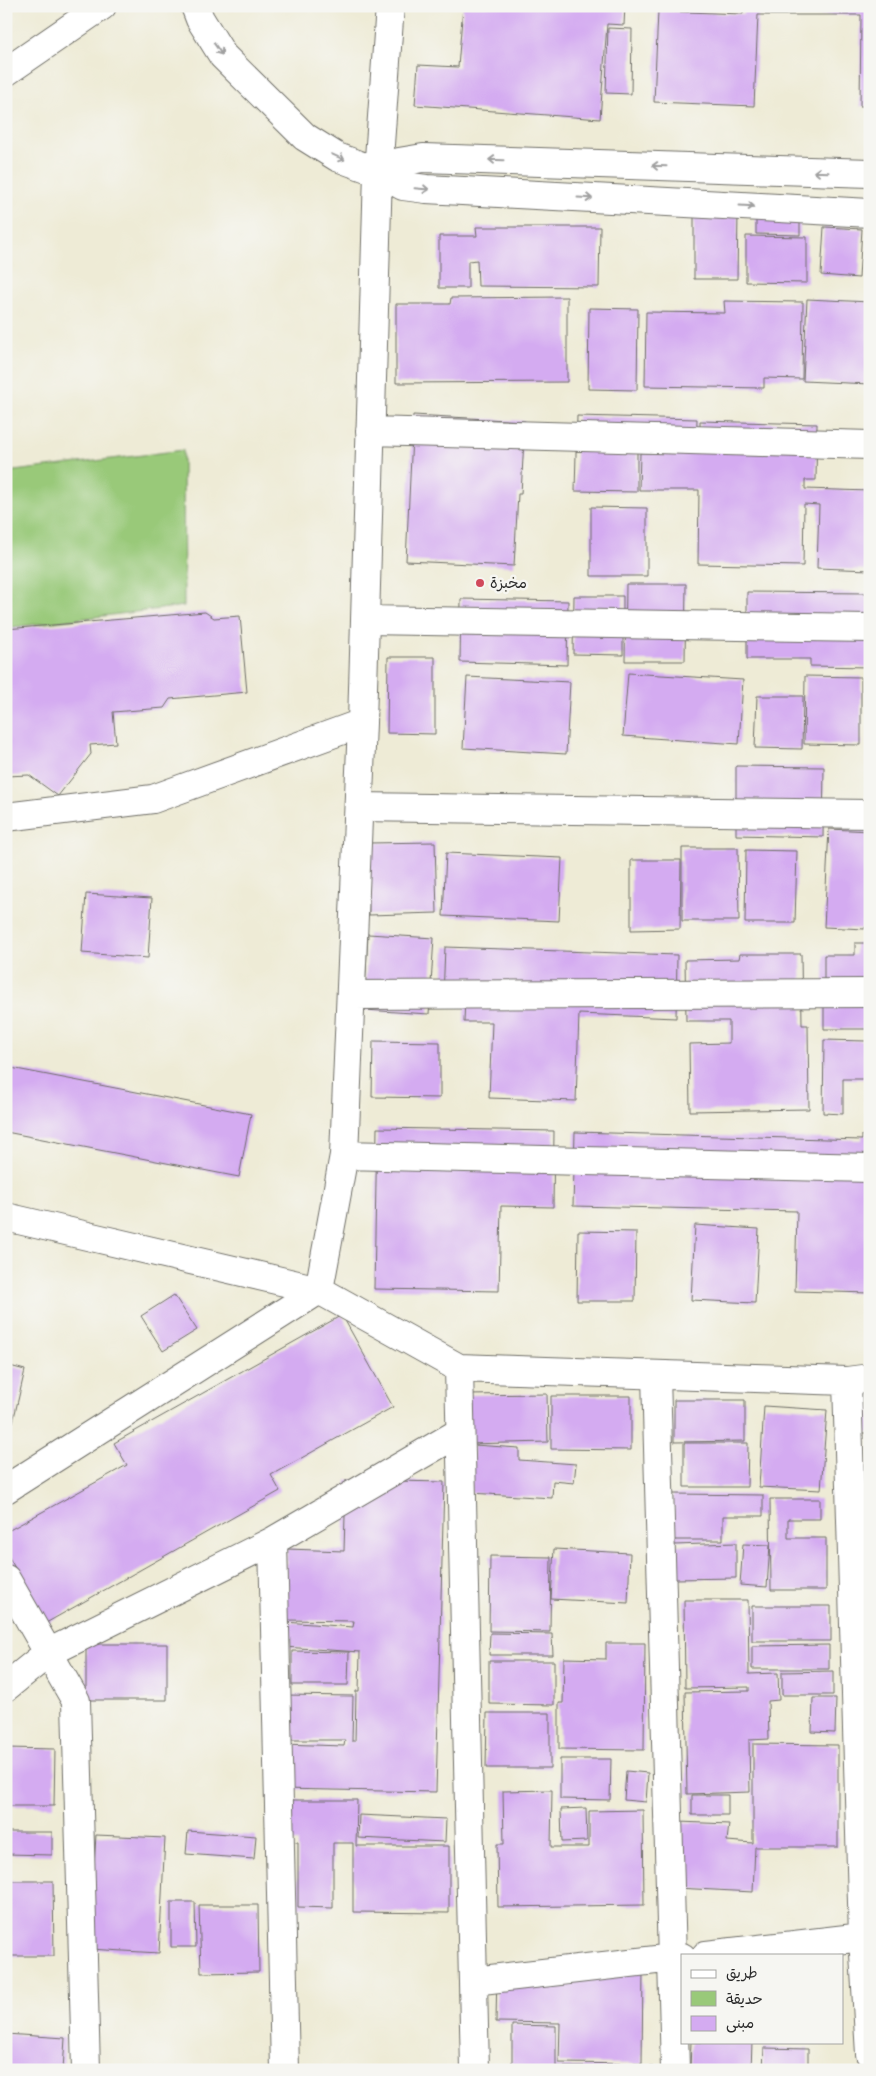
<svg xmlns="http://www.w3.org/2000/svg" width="876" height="2076" font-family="Pangolin,'Playpen Sans Arabic',sans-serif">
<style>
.green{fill:#99c979;stroke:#627a52}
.building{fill:#d4abf1}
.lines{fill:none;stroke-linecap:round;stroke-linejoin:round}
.minor-casing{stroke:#6f6e67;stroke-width:30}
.tertiary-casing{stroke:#6f6e67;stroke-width:30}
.minor{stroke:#fff;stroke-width:28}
.tertiary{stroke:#fff;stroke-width:28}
.oneway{stroke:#a0a0a0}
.poi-dot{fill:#d1495b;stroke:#f6f6f2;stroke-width:2}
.labels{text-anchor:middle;stroke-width:5;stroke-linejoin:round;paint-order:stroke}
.poi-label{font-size:15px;fill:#2b2b2b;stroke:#f6f6f2;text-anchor:start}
</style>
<rect width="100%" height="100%" fill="#f6f6f2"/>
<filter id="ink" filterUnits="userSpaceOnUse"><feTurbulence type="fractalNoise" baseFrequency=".02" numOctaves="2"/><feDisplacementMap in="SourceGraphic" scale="10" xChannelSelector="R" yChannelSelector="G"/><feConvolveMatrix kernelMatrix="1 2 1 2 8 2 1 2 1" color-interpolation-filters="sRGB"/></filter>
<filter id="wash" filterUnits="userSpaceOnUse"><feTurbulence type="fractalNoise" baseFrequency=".0096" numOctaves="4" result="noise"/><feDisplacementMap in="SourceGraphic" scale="20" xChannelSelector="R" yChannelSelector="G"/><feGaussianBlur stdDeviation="1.12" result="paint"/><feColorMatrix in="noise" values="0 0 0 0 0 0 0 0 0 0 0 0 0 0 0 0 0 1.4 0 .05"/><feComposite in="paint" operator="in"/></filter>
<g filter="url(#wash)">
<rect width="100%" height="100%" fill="#eeebd6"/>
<path class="green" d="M 183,450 L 184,606 L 6,628 L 6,472 Z"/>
<g id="blocks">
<path class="building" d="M 463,6 L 625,6 L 624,25 L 607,24 L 600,119 L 415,105 L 418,65 L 458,67 Z
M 743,6 L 870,6 L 870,106 L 860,106 L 861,15 L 758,15 L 754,106 L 654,102 L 658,11 L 743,14 Z
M 608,28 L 632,29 L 631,94 L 606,93 Z
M 756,211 L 800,211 L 800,235 L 756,234 Z
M 694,213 L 738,213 L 737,279 L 694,279 Z
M 476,227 L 600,227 L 599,287 L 478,286 L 477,260 L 468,261 L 468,288 L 439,288 L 439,236 L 477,236 Z
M 824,227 L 862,229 L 859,278 L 821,275 Z
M 746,236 L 807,237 L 807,283 L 746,282 Z
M 567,297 L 567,382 L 396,383 L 396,304 L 450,304 L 451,298 Z
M 807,299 L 870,302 L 870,384 L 803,381 Z
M 724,301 L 803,302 L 802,379 L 764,378 L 764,388 L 645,386 L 646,312 L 725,313 Z
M 589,308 L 638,309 L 637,390 L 588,389 Z
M 413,415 L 525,421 L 521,494 L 518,494 L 514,566 L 406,561 Z
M 577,416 L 697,419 L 696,451 L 637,449 L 637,492 L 575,491 Z
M 700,421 L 817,424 L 816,480 L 805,480 L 805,489 L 870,491 L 870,570 L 817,568 L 819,505 L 804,504 L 803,566 L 698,564 L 699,490 L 639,490 L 640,453 L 700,453 Z
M 591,507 L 647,508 L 647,576 L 591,576 Z
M 626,584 L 686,584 L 685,661 L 625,661 Z
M 747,592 L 870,593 L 870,667 L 810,666 L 810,659 L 747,659 Z
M 574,596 L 623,596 L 623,655 L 573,654 Z
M 461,599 L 568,601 L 567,665 L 460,662 Z
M 205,612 L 214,618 L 240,616 L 247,692 L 170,699 L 164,708 L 113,712 L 116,743 L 90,745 L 91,754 L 58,796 L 29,775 L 6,776 L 6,629 Z
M 388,657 L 435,657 L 435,734 L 387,733 Z
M 628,673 L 743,680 L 739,744 L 623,736 Z
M 805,676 L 861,677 L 861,745 L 804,744 Z
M 467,677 L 570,682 L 566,754 L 463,748 Z
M 757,696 L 803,696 L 802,749 L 755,748 Z
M 736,766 L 824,767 L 823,837 L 736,835 Z
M 829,829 L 870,831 L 870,888 L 867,888 L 867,892 L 870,892 L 870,927 L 865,927 L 865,929 L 824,927 Z
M 435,842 L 437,913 L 369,915 L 368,843 Z
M 682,848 L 738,848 L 739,921 L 682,921 Z
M 746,850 L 797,851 L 795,923 L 745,923 Z
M 446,853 L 562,858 L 559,921 L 443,916 Z
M 631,860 L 681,860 L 680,929 L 631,930 Z
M 86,894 L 152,898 L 148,958 L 82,953 Z
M 368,934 L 434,938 L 429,1014 L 364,1010 Z
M 855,943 L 870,943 L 870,1029 L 824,1029 L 824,955 L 855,955 Z
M 445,947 L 677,955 L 676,1018 L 579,1014 L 576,1101 L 489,1098 L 492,1022 L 464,1022 L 465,997 L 443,997 Z
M 740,954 L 801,954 L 802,1025 L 808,1025 L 809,1109 L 690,1111 L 689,1044 L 729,1043 L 729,1021 L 686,1021 L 685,960 L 739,959 Z
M 824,1040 L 867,1041 L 867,1079 L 843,1079 L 843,1114 L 823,1113 Z
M 373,1041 L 440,1042 L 440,1098 L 372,1097 Z
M 6,1067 L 251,1114 L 239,1177 L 6,1132 Z
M 377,1128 L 554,1131 L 553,1207 L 501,1206 L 499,1291 L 374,1289 Z
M 575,1132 L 862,1140 L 862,1135 L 870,1135 L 870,1293 L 795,1291 L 797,1211 L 573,1206 Z
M 695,1225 L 759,1229 L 755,1303 L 691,1300 Z
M 578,1231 L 636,1232 L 635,1301 L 577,1301 Z
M 174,1295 L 197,1330 L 163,1351 L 141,1316 Z
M 342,1315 L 393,1407 L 271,1475 L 280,1491 L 46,1623 L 6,1552 L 6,1532 L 127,1465 L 114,1443 Z
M 6,1365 L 25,1370 L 13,1422 L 6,1420 Z
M 859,1380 L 870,1380 L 870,1433 L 859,1433 Z
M 547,1394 L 548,1442 L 467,1444 L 466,1395 Z
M 551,1396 L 631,1396 L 631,1450 L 551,1449 Z
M 674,1400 L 745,1400 L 745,1441 L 674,1442 Z
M 764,1406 L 827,1410 L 821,1490 L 759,1487 Z
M 684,1443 L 748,1443 L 747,1487 L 684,1487 Z
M 474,1445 L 519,1448 L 519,1460 L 576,1464 L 574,1483 L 553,1481 L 552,1498 L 471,1493 Z
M 346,1480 L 444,1482 L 436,1792 L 280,1789 L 281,1744 L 344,1746 L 345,1740 L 284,1740 L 284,1695 L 353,1696 L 352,1741 L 355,1741 L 356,1691 L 359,1691 L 360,1652 L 283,1647 L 285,1622 L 353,1627 L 354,1621 L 285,1620 L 287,1549 L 344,1551 Z
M 673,1494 L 763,1495 L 763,1516 L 723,1516 L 723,1540 L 673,1540 Z
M 770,1499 L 820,1499 L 820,1519 L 788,1519 L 788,1538 L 826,1538 L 826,1590 L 771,1590 Z
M 736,1543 L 736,1578 L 674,1579 L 674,1545 Z
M 743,1544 L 770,1545 L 767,1587 L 740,1585 Z
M 554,1549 L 630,1553 L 628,1603 L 551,1599 Z
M 490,1556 L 551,1557 L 550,1632 L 489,1631 Z
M 864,1588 L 870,1588 L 870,1630 L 863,1630 Z
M 684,1600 L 748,1600 L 749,1674 L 778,1673 L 779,1700 L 768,1701 L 769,1739 L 749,1740 L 750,1792 L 687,1794 L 685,1692 L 749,1691 L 749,1687 L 685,1688 Z
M 752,1606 L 831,1606 L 831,1641 L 752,1641 Z
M 490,1633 L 552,1634 L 553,1655 L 489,1655 Z
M 606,1643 L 645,1643 L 644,1750 L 559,1749 L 559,1703 L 563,1703 L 564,1658 L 606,1659 Z
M 86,1644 L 167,1644 L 167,1700 L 86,1700 Z
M 829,1645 L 829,1669 L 752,1669 L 752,1646 Z
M 292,1651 L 349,1652 L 348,1685 L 292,1685 Z
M 489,1661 L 554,1661 L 554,1705 L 489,1704 Z
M 833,1671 L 833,1695 L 782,1695 L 782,1672 Z
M 813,1698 L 836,1698 L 835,1733 L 812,1732 Z
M 487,1713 L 550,1713 L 550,1768 L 486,1768 Z
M 753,1744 L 838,1745 L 838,1847 L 755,1847 L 753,1892 L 676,1888 L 679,1822 L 729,1824 L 727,1841 L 753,1843 Z
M 6,1748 L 55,1749 L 54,1806 L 6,1806 Z
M 560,1759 L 611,1759 L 610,1800 L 560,1799 Z
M 626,1771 L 648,1773 L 646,1802 L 624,1800 Z
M 552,1790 L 551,1847 L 589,1847 L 589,1811 L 643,1810 L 644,1905 L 498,1907 L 497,1844 L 504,1844 L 503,1791 Z
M 692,1795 L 728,1795 L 728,1815 L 692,1815 Z
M 285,1800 L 357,1800 L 356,1846 L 449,1846 L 449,1913 L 353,1912 L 353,1843 L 333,1843 L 333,1908 L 298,1907 L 298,1842 L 285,1843 Z
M 586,1808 L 587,1841 L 562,1842 L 561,1809 Z
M 359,1815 L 446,1819 L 445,1842 L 358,1838 Z
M 188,1831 L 256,1836 L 254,1859 L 186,1854 Z
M 6,1832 L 52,1832 L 52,1855 L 6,1854 Z
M 96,1835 L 165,1838 L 159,1953 L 89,1949 Z
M 6,1881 L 53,1881 L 54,1956 L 6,1956 Z
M 171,1902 L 195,1902 L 196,1947 L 171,1947 Z
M 199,1905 L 258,1905 L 259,1972 L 201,1973 Z
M 497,1968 L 643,1970 L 642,2064 L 559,2063 L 560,2023 L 496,2022 Z
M 512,2025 L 556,2026 L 556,2067 L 653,2067 L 653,2070 L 512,2070 Z
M 6,2034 L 65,2038 L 63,2070 L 6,2070 Z
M 691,2042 L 752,2042 L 751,2070 L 690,2070 Z
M 764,2048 L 808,2049 L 808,2070 L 763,2070 Z"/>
</g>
</g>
<g filter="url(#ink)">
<use href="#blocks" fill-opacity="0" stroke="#6f6e67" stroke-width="1"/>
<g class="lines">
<g class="minor-casing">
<path id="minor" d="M 6,72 L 102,6
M 370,431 L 870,445
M 365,620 L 870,628
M 359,807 L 870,814
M 6,817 L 153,799 L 362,723
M 351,995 L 870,993
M 344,1155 L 870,1168
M 6,1217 L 319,1290 L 459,1368 L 847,1381 L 870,1378
M 459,1368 L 475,2070
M 656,1375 L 675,2070
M 847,1381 L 863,1937 L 870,2054
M 6,1489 L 319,1290 L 344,1155 L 362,723 L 378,172
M 273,1541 L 285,2070
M 6,1579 L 76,1701 L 86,2070
M 6,1687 L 48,1653 L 273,1541 L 460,1432
M 706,1955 L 863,1937
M 473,1981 L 682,1957"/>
</g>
<g class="tertiary-casing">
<path id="tertiary" d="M 195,6 L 200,19 L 223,56 L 305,137 L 337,157 L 378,172 L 403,186 L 426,189 L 870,213
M 378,172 L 399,162 L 423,158 L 870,173
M 378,172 L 390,6"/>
</g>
<use href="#minor" class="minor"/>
<use href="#tertiary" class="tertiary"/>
</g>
<defs><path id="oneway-shaft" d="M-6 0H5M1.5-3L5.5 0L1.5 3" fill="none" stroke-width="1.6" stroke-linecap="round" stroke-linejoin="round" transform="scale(1.25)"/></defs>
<g class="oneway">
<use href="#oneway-shaft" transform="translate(218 49) rotate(55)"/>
<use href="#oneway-shaft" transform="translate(338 157) rotate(24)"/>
<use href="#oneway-shaft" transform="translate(496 160) rotate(-178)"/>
<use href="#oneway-shaft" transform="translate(659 166) rotate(-178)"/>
<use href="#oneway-shaft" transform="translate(821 172) rotate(-178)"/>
<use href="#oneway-shaft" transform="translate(422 189) rotate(5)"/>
<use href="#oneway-shaft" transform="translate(585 198) rotate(3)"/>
<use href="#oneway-shaft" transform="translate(747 206) rotate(3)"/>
</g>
</g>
<circle class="poi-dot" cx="480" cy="583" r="5"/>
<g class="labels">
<g class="poi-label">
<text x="490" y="588">مخبزة</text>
</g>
</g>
<rect width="876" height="2076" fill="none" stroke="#f6f6f2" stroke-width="25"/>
<rect x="681" y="1954" width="162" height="90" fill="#f6f6f2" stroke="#a5a5a2"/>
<rect x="691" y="1970" width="25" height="8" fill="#ffffff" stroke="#a5a5a2"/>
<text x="726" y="1978" font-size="15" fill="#2b2b2b">طريق</text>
<rect x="691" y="1991" width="25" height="15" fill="#99c979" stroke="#a5a5a2"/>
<text x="726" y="2004" font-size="15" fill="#2b2b2b">حديقة</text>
<rect x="691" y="2016" width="25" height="15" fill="#d4abf1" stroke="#a5a5a2"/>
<text x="726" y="2028" font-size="15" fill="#2b2b2b">مبنى</text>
</svg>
